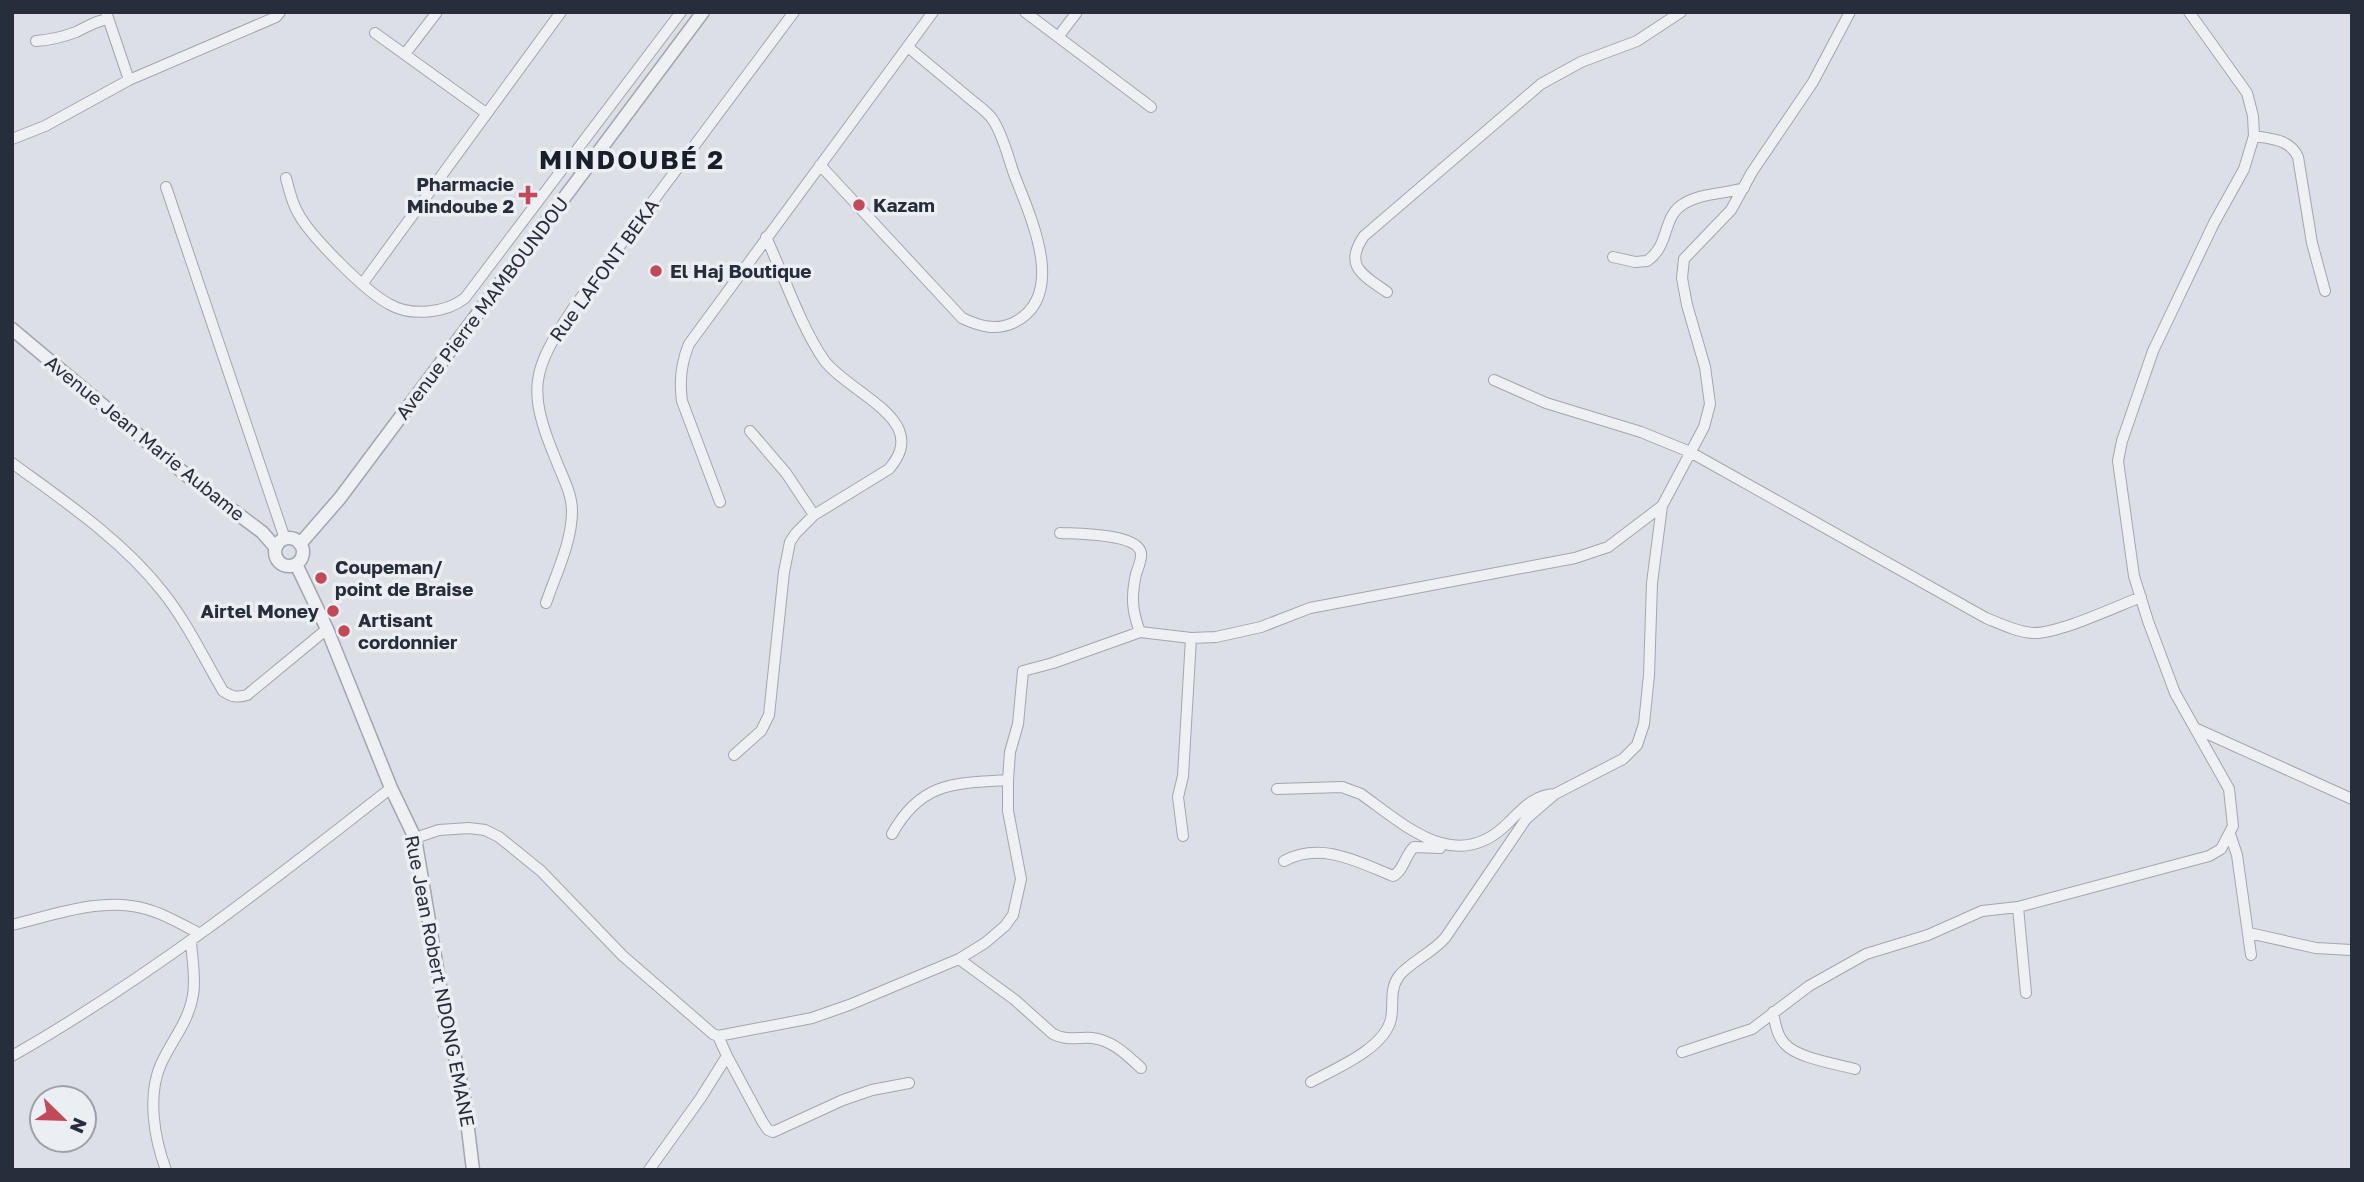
<svg xmlns="http://www.w3.org/2000/svg" width="2364" height="1182" font-family="'Golos Text',sans-serif">
<style>
.lines{fill:none;stroke-linecap:round;stroke-linejoin:round}
.minor-casing{stroke:#a2a6ae;stroke-width:12}
.tertiary-casing{stroke:#a2a6ae;stroke-width:15}
.minor{stroke:#eef0f4;stroke-width:10}
.tertiary{stroke:#eef0f4;stroke-width:12}
.poi-dot{fill:#c14958;stroke:#ebeef3;stroke-width:2.5}
.labels{text-anchor:middle;stroke-width:7;stroke-linejoin:round;paint-order:stroke}
.poi-label{font-size:19px;font-weight:bold;fill:#272d3a;stroke:#ebeef3;text-anchor:start}
.street-label{font-size:19px;fill:#272d3a;stroke:#ebeef3}
.district-label{font-size:26px;font-weight:bold;letter-spacing:2px;fill:#191f2a;stroke:#ebeef3}
</style>
<rect width="100%" height="100%" fill="#dcdfe5"/>
<g class="lines">
<g class="minor-casing">
<path id="minor" d="M 106,12 L 129,80
M 1025,12 L 1151,107
M 375,33 L 486,113
M 1058,37 L 1077,12
M 36,41 C 50,40 63,37 76,32 C 87,27 95,21 108,19
M 405,54 L 437,12
M 2254,136 C 2271,139 2290,139 2298,157 L 2312,243 L 2325,291
M 12,139 L 45,126 L 129,80 L 276,17 L 280,12
M 820,165 L 962,318 C 979,326 995,331 1013,323 C 1069,296 1030,216 1014,174 C 1008,157 1003,135 993,120 C 987,111 977,105 969,98 C 949,81 928,64 908,47
M 286,178 C 289,190 292,203 298,213 C 310,236 366,292 389,304 C 411,317 446,313 465,298 L 681,12
M 166,187 L 285,539
M 1613,257 L 1635,262 L 1647,261 C 1671,245 1661,216 1685,203 C 1702,193 1725,194 1744,188
M 363,283 L 561,12
M 1387,292 C 1363,275 1343,266 1364,236 L 1541,84 L 1581,62 L 1637,41 L 1681,12
M 1494,380 L 1546,403 L 1641,432 L 1690,452 L 1986,618 C 2001,624 2017,632 2033,633 C 2058,634 2115,607 2141,597
M 750,431 L 786,473 L 814,515
M 12,463 C 64,501 122,540 162,591 C 187,622 203,657 223,691 C 232,697 237,698 247,695 L 327,629
M 720,502 L 682,401 C 679,380 681,363 689,344 L 933,12
M 1060,533 C 1076,534 1137,533 1141,553 C 1142,559 1138,568 1136,574 C 1131,597 1132,611 1140,632
M 546,603 C 556,574 572,542 572,511 C 572,493 562,476 556,460 C 526,388 532,370 574,307 L 794,12
M 2197,729 L 2352,799
M 734,755 L 761,731 L 769,715 L 784,572 L 790,542 L 796,533 L 814,515 L 889,469 C 899,457 905,445 899,430 C 888,404 842,384 824,360 C 802,329 783,274 766,237
M 1277,789 L 1342,787 L 1361,794 C 1407,827 1458,876 1510,821 C 1524,807 1535,795 1555,794
M 892,834 C 921,782 954,783 1008,780
M 2230,834 L 2237,855 L 2251,955
M 1183,836 L 1178,797 L 1183,776 L 1191,638
M 415,838 L 439,830 L 469,828 L 485,830 L 499,837 L 541,871 L 623,956 L 713,1034 L 718,1036 L 812,1018 L 849,1005 L 959,959 L 985,943 L 1005,926 L 1013,915 L 1021,879 L 1008,811 L 1008,780 L 1010,752 L 1018,724 L 1023,671 L 1053,663 L 1140,632 L 1191,638 L 1216,637 L 1261,627 L 1310,608 L 1575,558 L 1608,547 L 1662,506
M 1284,861 C 1321,841 1358,862 1393,876 C 1403,872 1405,855 1414,847 L 1440,848
M 2018,907 L 2026,993
M 12,925 C 54,915 103,896 146,909 C 165,914 183,925 200,934
M 2249,933 L 2316,948 L 2351,950
M 959,959 L 1015,1000 L 1053,1034 C 1066,1041 1079,1037 1092,1038 C 1112,1040 1127,1055 1141,1068
M 1773,1012 C 1775,1023 1777,1036 1785,1044 C 1797,1058 1837,1064 1855,1069
M 718,1036 L 727,1056 L 762,1121 L 768,1130 L 773,1132 L 843,1100 L 872,1090 L 909,1083
M 1682,1052 L 1752,1029 L 1809,986 L 1866,954 L 1928,935 L 1982,911 L 2018,907 L 2209,856 L 2221,849 L 2233,826 L 2229,789 L 2175,693 L 2148,621 L 2134,576 L 2118,461 L 2122,441 L 2153,351 L 2214,223 L 2244,169 L 2254,136 L 2253,116 L 2247,93 L 2189,12
M 12,1056 C 147,979 269,884 391,788
M 1311,1082 C 1336,1068 1384,1049 1391,1019 C 1394,1004 1389,989 1399,976 C 1409,963 1432,953 1445,938 L 1526,819 L 1555,794 L 1623,759 L 1637,745 L 1644,724 L 1649,675 L 1652,583 L 1662,506 L 1704,427 L 1710,404 L 1705,367 L 1687,305 L 1682,278 L 1684,259 L 1731,210 L 1752,172 L 1813,82 L 1850,12
M 166,1170 C 154,1138 147,1095 161,1064 C 172,1040 189,1021 193,995 C 196,978 192,958 191,941
M 649,1170 L 700,1099 L 727,1056"/>
</g>
<g class="tertiary-casing">
<path id="tertiary" d="M 12,329 L 191,479 L 262,532 L 276,548
M275 552a14 14 0 1 1 28 0a14 14 0 1 1-28 0Z
M 300,544 L 340,498 L 703,12
M 296,564 L 327,629 L 391,788 L 415,838 L 444,1010 L 464,1096 L 473,1170"/>
</g>
<use href="#minor" class="minor"/>
<use href="#tertiary" class="tertiary"/>
</g>
<g class="poi-dot">
<path d="M524.5 184.5h7v7h7v7h-7v7h-7v-7h-7v-7h7z"/>
<circle cx="859" cy="205" r="7"/>
<circle cx="656" cy="271" r="7"/>
<circle cx="321" cy="578" r="7"/>
<circle cx="333" cy="611" r="7"/>
<circle cx="344" cy="631" r="7"/>
</g>
<g class="labels">
<g class="poi-label">
<text x="514" y="191" text-anchor="end">Pharmacie<tspan x="514" dy="22">Mindoube 2</tspan></text>
<text x="873" y="212">Kazam</text>
<text x="670" y="278">El Haj Boutique</text>
<text x="335" y="574">Coupeman/<tspan x="335" dy="22">point de Braise</tspan></text>
<text x="319" y="618" text-anchor="end">Airtel Money</text>
<text x="358" y="627">Artisant<tspan x="358" dy="22">cordonnier</tspan></text>
</g>
<g class="street-label">
<text transform="translate(604 270) rotate(-54)" y="7">Rue LAFONT BEKA</text>
<text transform="translate(482 308) rotate(-53)" y="7">Avenue Pierre MAMBOUNDOU</text>
<text transform="translate(145 438) rotate(39)" y="7">Avenue Jean Marie Aubame</text>
<text transform="translate(440 981) rotate(79)" y="7">Rue Jean Robert NDONG EMANE</text>
</g>
<g class="district-label">
<text x="632" y="169">MINDOUBÉ 2</text>
</g>
</g>
<rect width="2364" height="1182" fill="none" stroke="#272d3a" stroke-width="28"/>
<g transform="translate(63 1119) rotate(113)"><circle r="33" fill="#ebeef3" stroke="#9da1a9" stroke-width="2"/>
<path d="M0-5L12 26L0 18L-12 26Z" fill="#c14958"/>
<text y="-10" font-size="19" font-weight="bold" text-anchor="middle" fill="#272d3a">N</text>
</g>
</svg>
